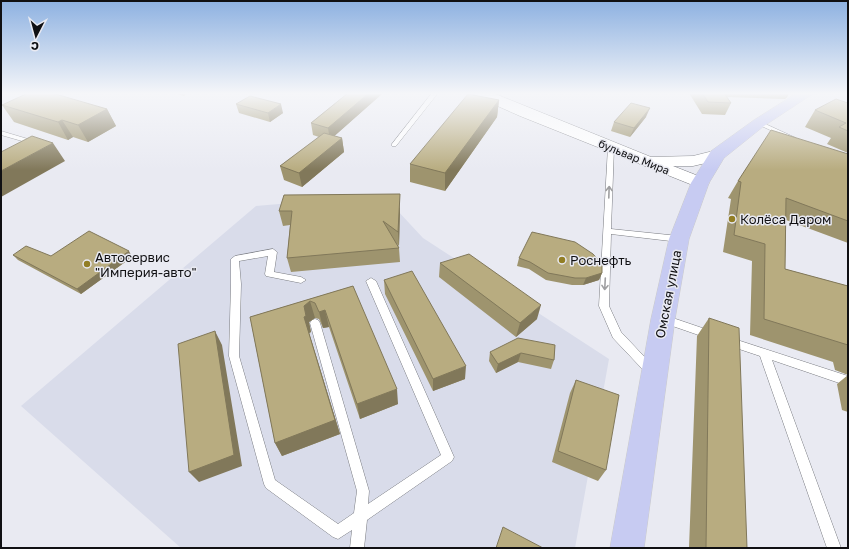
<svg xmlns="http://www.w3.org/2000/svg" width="849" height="549" font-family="'Golos Text',sans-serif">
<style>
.built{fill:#d9dcea}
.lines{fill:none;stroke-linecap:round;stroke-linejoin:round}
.service-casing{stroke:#7a7c82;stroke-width:1}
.tertiary-casing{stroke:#7a7c82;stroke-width:1}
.primary-casing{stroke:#cacacb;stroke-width:1}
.service{fill:#fff;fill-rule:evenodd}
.tertiary{fill:#fff;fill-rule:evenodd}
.primary{fill:#c7cbf2;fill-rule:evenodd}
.wall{fill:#9e946e}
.shaded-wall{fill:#81785a}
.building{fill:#b8ac80;stroke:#81785a}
.oneway{stroke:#9f9fa1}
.poi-dot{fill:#927e25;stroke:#e9eaf2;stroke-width:1.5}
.labels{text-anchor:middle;stroke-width:3;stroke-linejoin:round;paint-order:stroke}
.far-street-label{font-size:11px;fill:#101013;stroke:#e9eaf2}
.poi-label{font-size:13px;fill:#101013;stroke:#e9eaf2;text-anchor:start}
.street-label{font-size:13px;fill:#101013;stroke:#e9eaf2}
</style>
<rect width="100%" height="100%" fill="#e9eaf2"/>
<path class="built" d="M 383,195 L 423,238 L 609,359 L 575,548 L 181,548 L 21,406 L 256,206 Z"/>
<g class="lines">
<g class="service-casing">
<path id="service" d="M 432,93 L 438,93 L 396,146 L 392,146 L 392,144 Z
M 759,121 L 796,138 L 797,139 L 794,141 L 792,140 L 757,124 L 756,123 Z
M 1,131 L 38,142 L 39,143 L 36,145 L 1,135 Z
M 611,145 L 614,147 L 611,229 L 679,236 L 683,239 L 679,242 L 611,234 L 609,306 L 621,332 L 655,368 L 656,371 L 655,374 L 651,376 L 647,374 L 613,338 L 599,306 L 608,147 Z
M 273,249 L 277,252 L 274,272 L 301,277 L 306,280 L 301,283 L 266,276 L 265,274 L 268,256 L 239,261 L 241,284 L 239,356 L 275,480 L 338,524 L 354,513 L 357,491 L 310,323 L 312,320 L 315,319 L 318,320 L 320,323 L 369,491 L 368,504 L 441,455 L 366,281 L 371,278 L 376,281 L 454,457 L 452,461 L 367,520 L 364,548 L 350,548 L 352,530 L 338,539 L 333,537 L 266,488 L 264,484 L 229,356 L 231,284 L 231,259 L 235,256 Z
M 664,315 L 714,332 L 715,335 L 714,338 L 710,339 L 661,322 L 659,319 L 661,316 Z
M 728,337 L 848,376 L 848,386 L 772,360 L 841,548 L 827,548 L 760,356 L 724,344 L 723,341 L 724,338 Z"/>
</g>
<g class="tertiary-casing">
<path id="tertiary" d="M 473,93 L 493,93 L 651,157 L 693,156 L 717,150 L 723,151 L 725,155 L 723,159 L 693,166 L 673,166 L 706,179 L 709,183 L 706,187 L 700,188 L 520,116 L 475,96 Z"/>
</g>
<g class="primary-casing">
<path id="primary" d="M 797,93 L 814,93 L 764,126 L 724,158 L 709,183 L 689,239 L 675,319 L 644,548 L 610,548 L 651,319 L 669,239 L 691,183 L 711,151 L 754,120 Z"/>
</g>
<use href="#service" class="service"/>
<use href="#tertiary" class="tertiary"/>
<use href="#primary" class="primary"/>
</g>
<path class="wall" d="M 174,93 L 187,93 L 184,96 Z
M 348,93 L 383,93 L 334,136 L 342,138 L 344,152 L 302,187 L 284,180 L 280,166 L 319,137 L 313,135 L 311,123 Z
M 689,93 L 789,93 L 787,97 L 785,99 L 727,97 L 731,103 L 725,115 L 702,114 Z
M 499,100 L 497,117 L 445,191 L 410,182 L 410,164 Z
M 848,103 L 848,153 L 827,144 L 831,138 L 805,127 L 815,110 Z
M 236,104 L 283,113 L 270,122 L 239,113 Z
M 2,105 L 107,109 L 116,126 L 88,142 L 73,137 L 68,140 L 14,122 Z
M 646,117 L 630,137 L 611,131 L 614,122 Z
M 848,154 L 848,243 L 786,220 L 785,269 L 848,286 L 848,375 L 835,370 L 833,362 L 750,335 L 752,261 L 723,252 L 731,199 L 728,198 L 738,181 Z
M 400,208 L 399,246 L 397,244 L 399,248 L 400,262 L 291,272 L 287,258 L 290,225 L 283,226 L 279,211 Z
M 13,255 L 51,256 L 132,257 L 81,294 L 18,260 Z
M 519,258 L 602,273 L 599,280 L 583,285 L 572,285 L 546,280 L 529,269 L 517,266 Z
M 440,263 L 537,319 L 516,337 L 439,277 Z
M 384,280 L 465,379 L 433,391 L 385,294 Z
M 353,286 L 398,404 L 360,419 L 329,327 L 323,328 L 319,319 L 315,318 L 309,322 L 311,332 L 309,333 L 340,434 L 282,456 L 275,443 L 250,317 Z
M 709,318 L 747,548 L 689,548 L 697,336 Z
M 555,345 L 554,360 L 551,369 L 518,362 L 496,373 L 489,361 L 490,352 Z
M 848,375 L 848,412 L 842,410 L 837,384 Z
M 576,380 L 606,470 L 598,481 L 552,462 L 570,393 Z"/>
<path class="shaded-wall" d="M 369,93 L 383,93 L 330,140 L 328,128 Z
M 788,93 L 789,93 L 787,97 L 785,99 Z
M 499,100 L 497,117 L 445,191 L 445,173 Z
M 281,104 L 283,113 L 270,122 L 268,113 Z
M 650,108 L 646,117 L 630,137 L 634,128 Z
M 107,109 L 116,126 L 88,142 L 78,125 Z
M 62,120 L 73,137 L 68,140 L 58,122 Z
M 342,138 L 344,152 L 302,187 L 299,173 Z
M 53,143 L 65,161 L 1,197 L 1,171 Z
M 400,194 L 400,208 L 399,246 L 398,232 Z
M 129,251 L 132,257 L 81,294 L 77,289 Z
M 602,273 L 599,280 L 583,285 L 586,278 Z
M 310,301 L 315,318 L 309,322 L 311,332 L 309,333 L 340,434 L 282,456 L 275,443 L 304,317 L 304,306 Z
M 541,305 L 537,319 L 516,337 L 520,323 Z
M 325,310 L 329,327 L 323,328 L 319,312 Z
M 215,331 L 222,345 L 242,466 L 199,482 L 189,472 Z
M 521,353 L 518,362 L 496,373 L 498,364 Z
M 466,366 L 465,379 L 433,391 L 433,379 Z
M 397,389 L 398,404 L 360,419 L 357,404 Z"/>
<path class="building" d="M 28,93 L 52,93 L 107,109 L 78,125 L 62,120 L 58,122 L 2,105 Z
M 348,93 L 369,93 L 328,128 L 311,123 Z
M 702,93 L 724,93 L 731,103 L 708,102 Z
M 468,94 L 499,100 L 445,173 L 410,164 Z
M 250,96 L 281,104 L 268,113 L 236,104 Z
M 836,99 L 848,103 L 848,131 L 839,127 L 846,123 L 815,110 Z
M 631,103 L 650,108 L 634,128 L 614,122 Z
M 771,130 L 848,154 L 848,221 L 786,198 L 785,269 L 848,286 L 848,345 L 764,319 L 765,244 L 734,235 L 741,182 L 738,181 Z
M 324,133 L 342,138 L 299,173 L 280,166 Z
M 32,136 L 53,143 L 1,171 L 1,152 Z
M 400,194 L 398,232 L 383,221 L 399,248 L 287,258 L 292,211 L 279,211 L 284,195 Z
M 89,231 L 129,251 L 77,289 L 13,255 L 26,246 L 51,256 Z
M 532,232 L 575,242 L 593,254 L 602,264 L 602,273 L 586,278 L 575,278 L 548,273 L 530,262 L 519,258 Z
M 469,254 L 541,305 L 520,323 L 440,263 Z
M 412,271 L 466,366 L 433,379 L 384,280 Z
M 353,286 L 397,389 L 357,404 L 325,310 L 319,312 L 315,303 L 310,301 L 304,306 L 306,316 L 304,317 L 335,420 L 275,443 L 250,317 Z
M 709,318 L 739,328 L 747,548 L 706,548 Z
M 215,331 L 234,455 L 189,472 L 178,344 Z
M 518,338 L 555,345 L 554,360 L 521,353 L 498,364 L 490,352 Z
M 576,380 L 619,395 L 606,470 L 558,451 Z
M 503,527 L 543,548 L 496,548 Z"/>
<defs><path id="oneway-shaft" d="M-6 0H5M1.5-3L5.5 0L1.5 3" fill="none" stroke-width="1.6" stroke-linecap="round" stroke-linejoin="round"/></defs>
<g class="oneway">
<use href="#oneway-shaft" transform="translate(609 192) rotate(-88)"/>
<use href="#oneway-shaft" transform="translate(605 284) rotate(93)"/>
</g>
<linearGradient id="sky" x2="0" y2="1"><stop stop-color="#8db1e1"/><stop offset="0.55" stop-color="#f5f6f9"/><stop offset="1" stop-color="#f5f6f9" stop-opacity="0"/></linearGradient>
<rect width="849" height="170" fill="url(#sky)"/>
<g class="poi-dot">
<circle cx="732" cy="219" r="4"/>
<circle cx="562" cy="260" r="4"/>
<circle cx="87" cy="264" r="4"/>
</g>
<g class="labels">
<g class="far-street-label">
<text transform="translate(634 157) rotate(22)" y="4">бульвар Мира</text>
</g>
<g class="poi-label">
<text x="740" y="224">Колёса Даром</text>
<text x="95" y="262">Автосервис<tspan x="95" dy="15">"Империя-авто"</tspan></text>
<text x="570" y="265">Роснефть</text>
</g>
<g class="street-label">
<text transform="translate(668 294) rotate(-79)" y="5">Омская улица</text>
</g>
</g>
<rect width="849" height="549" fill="none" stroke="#101013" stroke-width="4"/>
<g transform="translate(36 36) rotate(186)" stroke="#e9eaf2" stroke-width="3" paint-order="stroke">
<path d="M0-3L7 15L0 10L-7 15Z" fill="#101013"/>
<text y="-6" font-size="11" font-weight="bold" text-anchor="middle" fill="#101013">С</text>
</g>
</svg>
